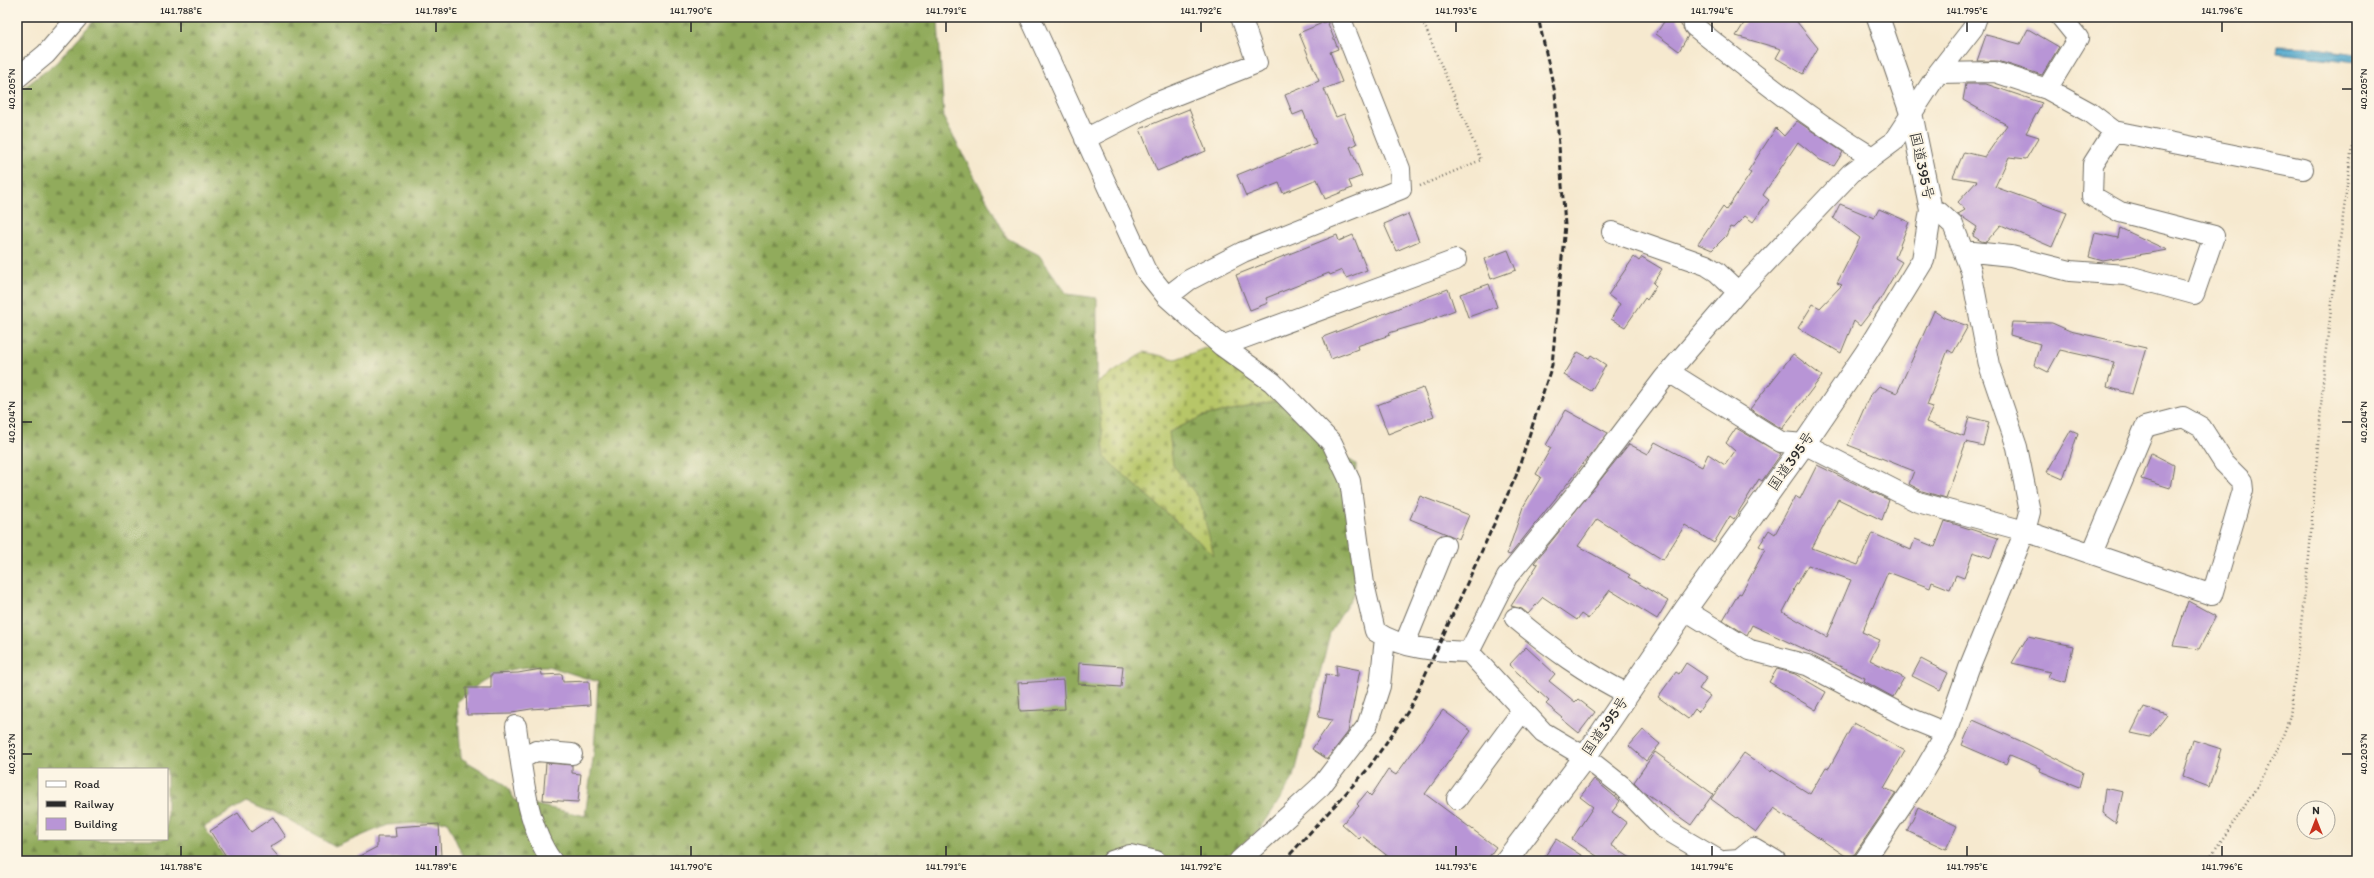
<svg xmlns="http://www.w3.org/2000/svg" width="2374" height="878" font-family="Itim,'Klee One',sans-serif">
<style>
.forest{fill:url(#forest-firs);stroke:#5e6b44;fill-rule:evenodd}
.cemetery{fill:url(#cemetery-stones);stroke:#71784a}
.water{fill:url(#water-rules);stroke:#3f6a7e}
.building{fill:#b895d6;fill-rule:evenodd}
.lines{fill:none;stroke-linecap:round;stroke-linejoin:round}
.minor-casing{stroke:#726e64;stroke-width:22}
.highway-casing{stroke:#726e64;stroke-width:24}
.path{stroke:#726e64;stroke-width:2.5;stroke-dasharray:1 3;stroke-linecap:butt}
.minor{stroke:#fff;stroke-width:20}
.highway{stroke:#fff;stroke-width:22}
.rail{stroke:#2b2b2b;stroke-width:3;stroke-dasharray:6 3;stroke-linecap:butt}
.ticks{fill:none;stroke:#2b2b2b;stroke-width:1.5}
.labels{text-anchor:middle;stroke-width:4;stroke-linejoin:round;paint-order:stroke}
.street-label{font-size:15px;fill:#2b2b2b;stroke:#fcf5e5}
.neatline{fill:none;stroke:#2b2b2b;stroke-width:1.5}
.ticks-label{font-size:10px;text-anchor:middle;fill:#2b2b2b}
</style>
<defs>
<pattern id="forest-firs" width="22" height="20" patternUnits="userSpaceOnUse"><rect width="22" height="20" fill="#91ab5c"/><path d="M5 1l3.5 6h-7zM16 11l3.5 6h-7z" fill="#778b4c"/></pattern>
<pattern id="cemetery-stones" width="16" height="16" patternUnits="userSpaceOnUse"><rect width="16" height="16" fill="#b7c668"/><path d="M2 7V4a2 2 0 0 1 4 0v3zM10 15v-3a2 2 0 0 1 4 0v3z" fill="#9eaa5a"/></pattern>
<pattern id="water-rules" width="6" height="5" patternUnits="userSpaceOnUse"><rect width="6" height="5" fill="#53aad0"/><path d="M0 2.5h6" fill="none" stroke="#458ba9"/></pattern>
</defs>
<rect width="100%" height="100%" fill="#fcf5e5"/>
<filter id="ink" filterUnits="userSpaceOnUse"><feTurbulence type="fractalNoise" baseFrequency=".025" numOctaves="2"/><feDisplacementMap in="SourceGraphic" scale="8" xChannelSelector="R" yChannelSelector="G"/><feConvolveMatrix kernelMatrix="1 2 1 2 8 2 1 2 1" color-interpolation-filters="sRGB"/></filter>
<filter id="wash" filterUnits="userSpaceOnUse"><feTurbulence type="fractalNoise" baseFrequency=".012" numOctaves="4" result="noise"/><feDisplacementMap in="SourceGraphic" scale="16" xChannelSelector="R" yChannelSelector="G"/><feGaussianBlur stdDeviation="0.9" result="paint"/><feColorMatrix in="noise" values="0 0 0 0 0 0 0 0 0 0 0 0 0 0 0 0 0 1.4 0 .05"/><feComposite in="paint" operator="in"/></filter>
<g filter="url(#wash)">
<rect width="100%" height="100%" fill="#f6e9cf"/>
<path class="forest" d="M 97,17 L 940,17 L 938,21 L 944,119 L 1007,238 L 1039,255 L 1067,294 L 1097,298 L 1097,383 L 1105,458 L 1213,554 L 1199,498 L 1172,465 L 1169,432 L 1203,416 L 1278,400 L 1324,444 L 1356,464 L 1355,592 L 1330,633 L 1294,777 L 1260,830 L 1220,861 L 465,861 L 447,821 L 387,825 L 335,847 L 286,818 L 246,802 L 204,827 L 225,858 L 224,861 L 17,861 L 17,93 L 56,63 ZM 548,666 L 598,682 L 594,752 L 585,816 L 515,800 L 506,785 L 461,758 L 457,702 C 488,674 505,667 548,666 ZM 39,769 L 167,769 L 167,839 L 39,839 Z"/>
<path class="cemetery" d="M 1211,346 L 1278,400 L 1203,416 L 1169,432 L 1173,465 L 1199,498 L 1214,555 L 1105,458 L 1097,383 L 1144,352 L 1176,359 Z"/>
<path class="water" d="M 2277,46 L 2308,47 L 2357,54 L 2357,62 L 2276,53 Z"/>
<g id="blocks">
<path class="building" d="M 1667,17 L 1676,17 L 1688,36 L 1679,51 L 1656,34 Z
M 1748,17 L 1793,17 L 1818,48 L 1803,74 L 1776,58 L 1781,49 L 1736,36 Z
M 1327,21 L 1338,49 L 1330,52 L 1342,82 L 1324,89 L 1336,117 L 1344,114 L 1357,144 L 1350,147 L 1362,176 L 1349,181 L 1352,188 L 1325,199 L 1317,179 L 1283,193 L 1279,183 L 1246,196 L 1237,175 L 1316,143 L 1303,111 L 1293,115 L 1285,95 L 1319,81 L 1299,33 Z
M 2028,29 L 2059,47 L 2042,75 L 1998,61 L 1977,61 L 1986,35 L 2020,44 Z
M 1966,84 L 1986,84 L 2042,103 L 2026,133 L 2039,137 L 2026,159 L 2009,157 L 1995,187 L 2067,213 L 2052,247 L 2001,225 L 1986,242 L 1981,241 L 1973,236 L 1977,227 L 1958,214 L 1965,210 L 1958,202 L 1977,181 L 1953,177 L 1964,152 L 1985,157 L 2007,125 L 1963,100 Z
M 1189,109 L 1206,151 L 1157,171 L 1140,129 Z
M 1797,121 L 1843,152 L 1834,166 L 1820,160 L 1798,142 L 1763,195 L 1769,200 L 1753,222 L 1745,216 L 1733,228 L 1730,227 L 1726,236 L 1712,250 L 1698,244 L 1723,207 L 1726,210 L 1751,173 L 1748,171 L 1776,128 L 1784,136 Z
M 1840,204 L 1874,218 L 1879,209 L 1909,222 L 1895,258 L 1902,262 L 1879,301 L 1860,326 L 1854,321 L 1841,353 L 1798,328 L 1813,304 L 1820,308 L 1842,285 L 1837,283 L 1860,238 L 1833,218 Z
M 1408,214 L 1419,241 L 1396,251 L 1384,224 Z
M 2120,228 L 2167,250 L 2103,261 L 2089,257 L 2095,233 L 2118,238 Z
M 1337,235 L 1339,241 L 1353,235 L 1367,270 L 1346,278 L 1342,270 L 1330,275 L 1329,273 L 1266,298 L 1268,303 L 1250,310 L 1236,275 Z
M 1508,250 L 1516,270 L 1491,279 L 1484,259 Z
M 1634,257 L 1639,261 L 1642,257 L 1662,269 L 1653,283 L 1656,286 L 1647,300 L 1645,298 L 1625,327 L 1611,319 L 1620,304 L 1608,295 Z
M 1489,284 L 1497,307 L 1468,317 L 1460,294 Z
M 1448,289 L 1455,310 L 1422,323 L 1389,333 L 1390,335 L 1357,346 L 1358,349 L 1331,359 L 1323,337 Z
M 1934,311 L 1945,318 L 1968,326 L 1953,353 L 1948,350 L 1927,405 L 1933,407 L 1926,422 L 1964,436 L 1969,417 L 1989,422 L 1983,446 L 1966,442 L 1946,498 L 1922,491 L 1909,484 L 1914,471 L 1848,445 L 1869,397 L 1879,386 L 1897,393 Z
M 2012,322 L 2052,323 L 2070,331 L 2146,348 L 2132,394 L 2107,387 L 2114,362 L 2060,350 L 2048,372 L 2034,365 L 2040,344 L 2010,335 Z
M 1578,352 L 1589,358 L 1591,355 L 1606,365 L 1591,391 L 1564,375 Z
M 1793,354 L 1822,376 L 1782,429 L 1750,409 Z
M 1423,388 L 1434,416 L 1388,434 L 1377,405 Z
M 1566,410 L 1608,433 L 1510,555 L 1507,554 L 1523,507 L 1541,477 L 1536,474 L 1551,448 L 1546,445 Z
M 1736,428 L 1781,454 L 1762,481 L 1759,479 L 1734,519 L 1730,516 L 1714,543 L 1685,525 L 1663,560 L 1597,519 L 1578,546 L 1630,575 L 1628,577 L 1668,601 L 1657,619 L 1610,590 L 1588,619 L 1581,614 L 1577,620 L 1543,597 L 1528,614 L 1522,609 L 1511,606 L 1538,564 L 1534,563 L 1629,444 L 1648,454 L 1655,442 L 1700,466 L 1702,467 L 1708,454 L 1725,465 L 1735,451 L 1726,443 Z
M 2071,430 L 2078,433 L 2063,479 L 2047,472 Z
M 2151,453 L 2174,465 L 2170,488 L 2142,479 Z
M 1817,465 L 1889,500 L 1882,520 L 1838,499 L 1812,548 L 1858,565 L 1872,533 L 1911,550 L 1915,539 L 1935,547 L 1945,521 L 1998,538 L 1991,558 L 1973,552 L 1964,578 L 1956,575 L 1950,589 L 1932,582 L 1930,588 L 1888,572 L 1862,632 L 1880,640 L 1870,660 L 1904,678 L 1893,697 L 1864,681 L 1865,678 L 1752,625 L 1747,635 L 1723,620 L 1739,593 L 1741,594 L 1761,557 L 1765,549 L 1759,546 L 1769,530 L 1775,534 L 1795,496 L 1800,499 ZM 1808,565 L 1851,580 L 1827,637 L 1783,612 L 1794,591 L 1793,590 Z
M 1420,496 L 1469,515 L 1459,539 L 1410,519 Z
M 2188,601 L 2216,616 L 2199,649 L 2173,646 Z
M 2028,636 L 2073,646 L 2066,682 L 2048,677 L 2050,672 L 2012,663 Z
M 1526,647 L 1555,674 L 1549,681 L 1575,702 L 1578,699 L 1595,712 L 1579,733 L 1562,719 L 1563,718 L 1546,704 L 1549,701 L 1509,665 Z
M 1921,659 L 1948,673 L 1940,690 L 1912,676 Z
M 1079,663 L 1123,666 L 1121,687 L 1078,684 Z
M 1686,663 L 1707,677 L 1699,689 L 1710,696 L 1698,712 L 1695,709 L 1688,719 L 1658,697 L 1676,672 L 1679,674 Z
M 1336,665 L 1360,670 L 1348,732 L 1327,759 L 1312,749 L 1332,720 L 1318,717 L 1326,674 L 1337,676 Z
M 541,669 L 542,675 L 562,674 L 563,682 L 589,681 L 590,705 L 531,709 L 512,712 L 512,714 L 467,715 L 466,688 L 491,688 L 491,674 L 518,673 Z
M 1777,669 L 1795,674 L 1826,692 L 1816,710 L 1769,682 Z
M 1063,680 L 1065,709 L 1020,711 L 1018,683 Z
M 2144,707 L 2167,715 L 2150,737 L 2131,733 Z
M 1443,710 L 1471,731 L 1425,794 L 1496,847 L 1486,861 L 1394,861 L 1362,836 L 1359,839 L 1342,824 L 1359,806 L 1357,804 L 1367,792 L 1371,796 L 1388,770 L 1396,775 Z
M 1973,720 L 2025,743 L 2083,772 L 2079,787 L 2040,771 L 2041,768 L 2010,755 L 2006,764 L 1962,745 Z
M 1854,723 L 1905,751 L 1884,788 L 1896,793 L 1854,855 L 1853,861 L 1774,808 L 1756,832 L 1711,799 L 1744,753 L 1771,772 L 1772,770 L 1810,794 L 1826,767 L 1829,768 Z
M 1643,730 L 1660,744 L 1646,761 L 1629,746 Z
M 2193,740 L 2221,749 L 2209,787 L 2183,777 Z
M 1655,752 L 1713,794 L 1691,825 L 1643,791 L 1634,782 Z
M 546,763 L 572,765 L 572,773 L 581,774 L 578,802 L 543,800 Z
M 1594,779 L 1620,801 L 1612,812 L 1627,823 L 1611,845 L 1635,861 L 1604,861 L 1572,839 L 1593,807 L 1580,797 Z
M 2105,788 L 2123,792 L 2116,823 L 2102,813 Z
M 1918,807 L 1957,826 L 1946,849 L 1907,831 Z
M 238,813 L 251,832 L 273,817 L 286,837 L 270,847 L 282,861 L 229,861 L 210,831 Z
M 439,824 L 441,856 L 350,861 L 377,847 L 377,837 L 396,837 L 395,827 Z
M 1556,839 L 1590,861 L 1542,861 Z"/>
</g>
</g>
<g filter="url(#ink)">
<use href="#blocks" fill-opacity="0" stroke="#726e64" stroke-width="1"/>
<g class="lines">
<g class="minor-casing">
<path id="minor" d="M 1030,17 L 1146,271 L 1167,297 L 1222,346 L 1272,382 L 1332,443 L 1350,481 L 1364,584 L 1375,631 C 1401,649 1438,651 1469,652 L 1543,732 L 1585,757 L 1622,786 L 1662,827 L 1720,861
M 1693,17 L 1694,26 C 1751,72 1809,119 1872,157
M 1938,73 L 1995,72 L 2047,89 L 2089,112 L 2114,131 L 2303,169
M 17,78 L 46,54 L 78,17
M 2047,89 L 2078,38 L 2061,17
M 1085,139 L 1153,104 L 1257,63 L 1241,17
M 1612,232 L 1706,265 L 1717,272 L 1738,292
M 1964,251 L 2011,256 L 2070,271 L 2125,275 L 2194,294 L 2214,236 L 2120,212 L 2092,196 L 2093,164 L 2114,131
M 1167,297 L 1189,280 L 1243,252 L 1401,189 L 1400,169 L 1340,17
M 1222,346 L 1456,260
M 1669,372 L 1781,442 L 1804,444 L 1918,502 L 2025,531 L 2212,595 L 2243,490 L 2242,481 L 2224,463 L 2201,427 L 2183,417 L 2145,427 L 2093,551
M 1685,610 L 1750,650 L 1807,665 L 1907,717 L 1946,733
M 1515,618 C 1551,648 1585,673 1628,694
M 1405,643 L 1445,545
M 1469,652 L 1507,577 L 1578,491 L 1664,378 L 1738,292 L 1851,173 L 1893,142 L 1938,73 L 1973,28 L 1977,17
M 516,726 C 522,769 526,826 552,861
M 521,759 L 536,751 L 572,754
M 1457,799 L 1523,710
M 1112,861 L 1130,855 L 1156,861
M 1239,861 L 1321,786 L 1367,726 L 1380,686 L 1385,638
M 1725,861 L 1739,860 L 1754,848 L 1776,861
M 1864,861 L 1918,781 L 1946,733 L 1969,668 L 2025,531 L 2030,512 L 2017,447 L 1989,365 L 1971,271 L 1953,225 L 1939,212 L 1931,210"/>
</g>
<g class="highway-casing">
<path id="highway" d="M 1506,861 L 1585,757 L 1685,610 L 1804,444 L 1866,353 L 1923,260 L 1931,210 L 1911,113 L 1878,17"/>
</g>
<path class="path" d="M 1420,186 L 1481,160 L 1421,17
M 2207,861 C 2239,815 2273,769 2290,716 L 2309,557 L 2325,357 L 2357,107"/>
<use href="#minor" class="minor"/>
<use href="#highway" class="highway"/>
<path class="rail" d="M 1284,861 L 1367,770 L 1409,710 L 1516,476 L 1552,365 L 1565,225 L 1555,93 L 1538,17"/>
</g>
</g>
<path class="ticks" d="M 181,22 L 181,32M 436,22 L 436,32M 691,22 L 691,32M 946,22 L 946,32M 1201,22 L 1201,32M 1456,22 L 1456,32M 1712,22 L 1712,32M 1967,22 L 1967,32M 2222,22 L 2222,32M 22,89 L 32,89M 2342,89 L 2352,89M 22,422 L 32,422M 2342,422 L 2352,422M 22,754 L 32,754M 2342,754 L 2352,754M 181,846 L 181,856M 436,846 L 436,856M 691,846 L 691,856M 946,846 L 946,856M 1201,846 L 1201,856M 1456,846 L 1456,856M 1712,846 L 1712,856M 1967,846 L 1967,856M 2222,846 L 2222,856"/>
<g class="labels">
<g class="street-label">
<text transform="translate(1922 166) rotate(78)" y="5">国道395号</text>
<text transform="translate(1791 461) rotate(-55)" y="5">国道395号</text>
<text transform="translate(1605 726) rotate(-55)" y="5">国道395号</text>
</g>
</g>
<rect width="2374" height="878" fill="none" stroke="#fcf5e5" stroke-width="44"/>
<rect x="38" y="768" width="130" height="72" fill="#fcf5e5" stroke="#a8a49b"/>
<rect x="46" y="781" width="20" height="6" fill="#ffffff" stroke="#a8a49b"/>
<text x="74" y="788" font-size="12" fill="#2b2b2b">Road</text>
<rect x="46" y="801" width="20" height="6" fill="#2b2b2b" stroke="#a8a49b"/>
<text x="74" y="808" font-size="12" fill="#2b2b2b">Railway</text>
<rect x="46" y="818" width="20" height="12" fill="#b895d6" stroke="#a8a49b"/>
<text x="74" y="828" font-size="12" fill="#2b2b2b">Building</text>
<g transform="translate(2316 820)"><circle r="19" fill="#fcf5e5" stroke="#a8a49b"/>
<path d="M0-3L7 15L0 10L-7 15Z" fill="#c8321e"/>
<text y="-6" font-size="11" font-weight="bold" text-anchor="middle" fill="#2b2b2b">N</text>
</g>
<rect x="22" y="22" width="2330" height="834" class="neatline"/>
<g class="ticks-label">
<text x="181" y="14">141.788°E</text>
<text x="436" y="14">141.789°E</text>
<text x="691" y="14">141.790°E</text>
<text x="946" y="14">141.791°E</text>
<text x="1201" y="14">141.792°E</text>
<text x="1456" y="14">141.793°E</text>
<text x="1712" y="14">141.794°E</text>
<text x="1967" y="14">141.795°E</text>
<text x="2222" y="14">141.796°E</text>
<text transform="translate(11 89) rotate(-90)" y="4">40.205°N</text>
<text transform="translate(2363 89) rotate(-90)" y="4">40.205°N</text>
<text transform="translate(11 422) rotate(-90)" y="4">40.204°N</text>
<text transform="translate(2363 422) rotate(-90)" y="4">40.204°N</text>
<text transform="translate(11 754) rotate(-90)" y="4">40.203°N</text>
<text transform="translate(2363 754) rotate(-90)" y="4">40.203°N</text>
<text x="181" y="870">141.788°E</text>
<text x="436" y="870">141.789°E</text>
<text x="691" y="870">141.790°E</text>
<text x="946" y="870">141.791°E</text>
<text x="1201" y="870">141.792°E</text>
<text x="1456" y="870">141.793°E</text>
<text x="1712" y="870">141.794°E</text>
<text x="1967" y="870">141.795°E</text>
<text x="2222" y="870">141.796°E</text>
</g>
</svg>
